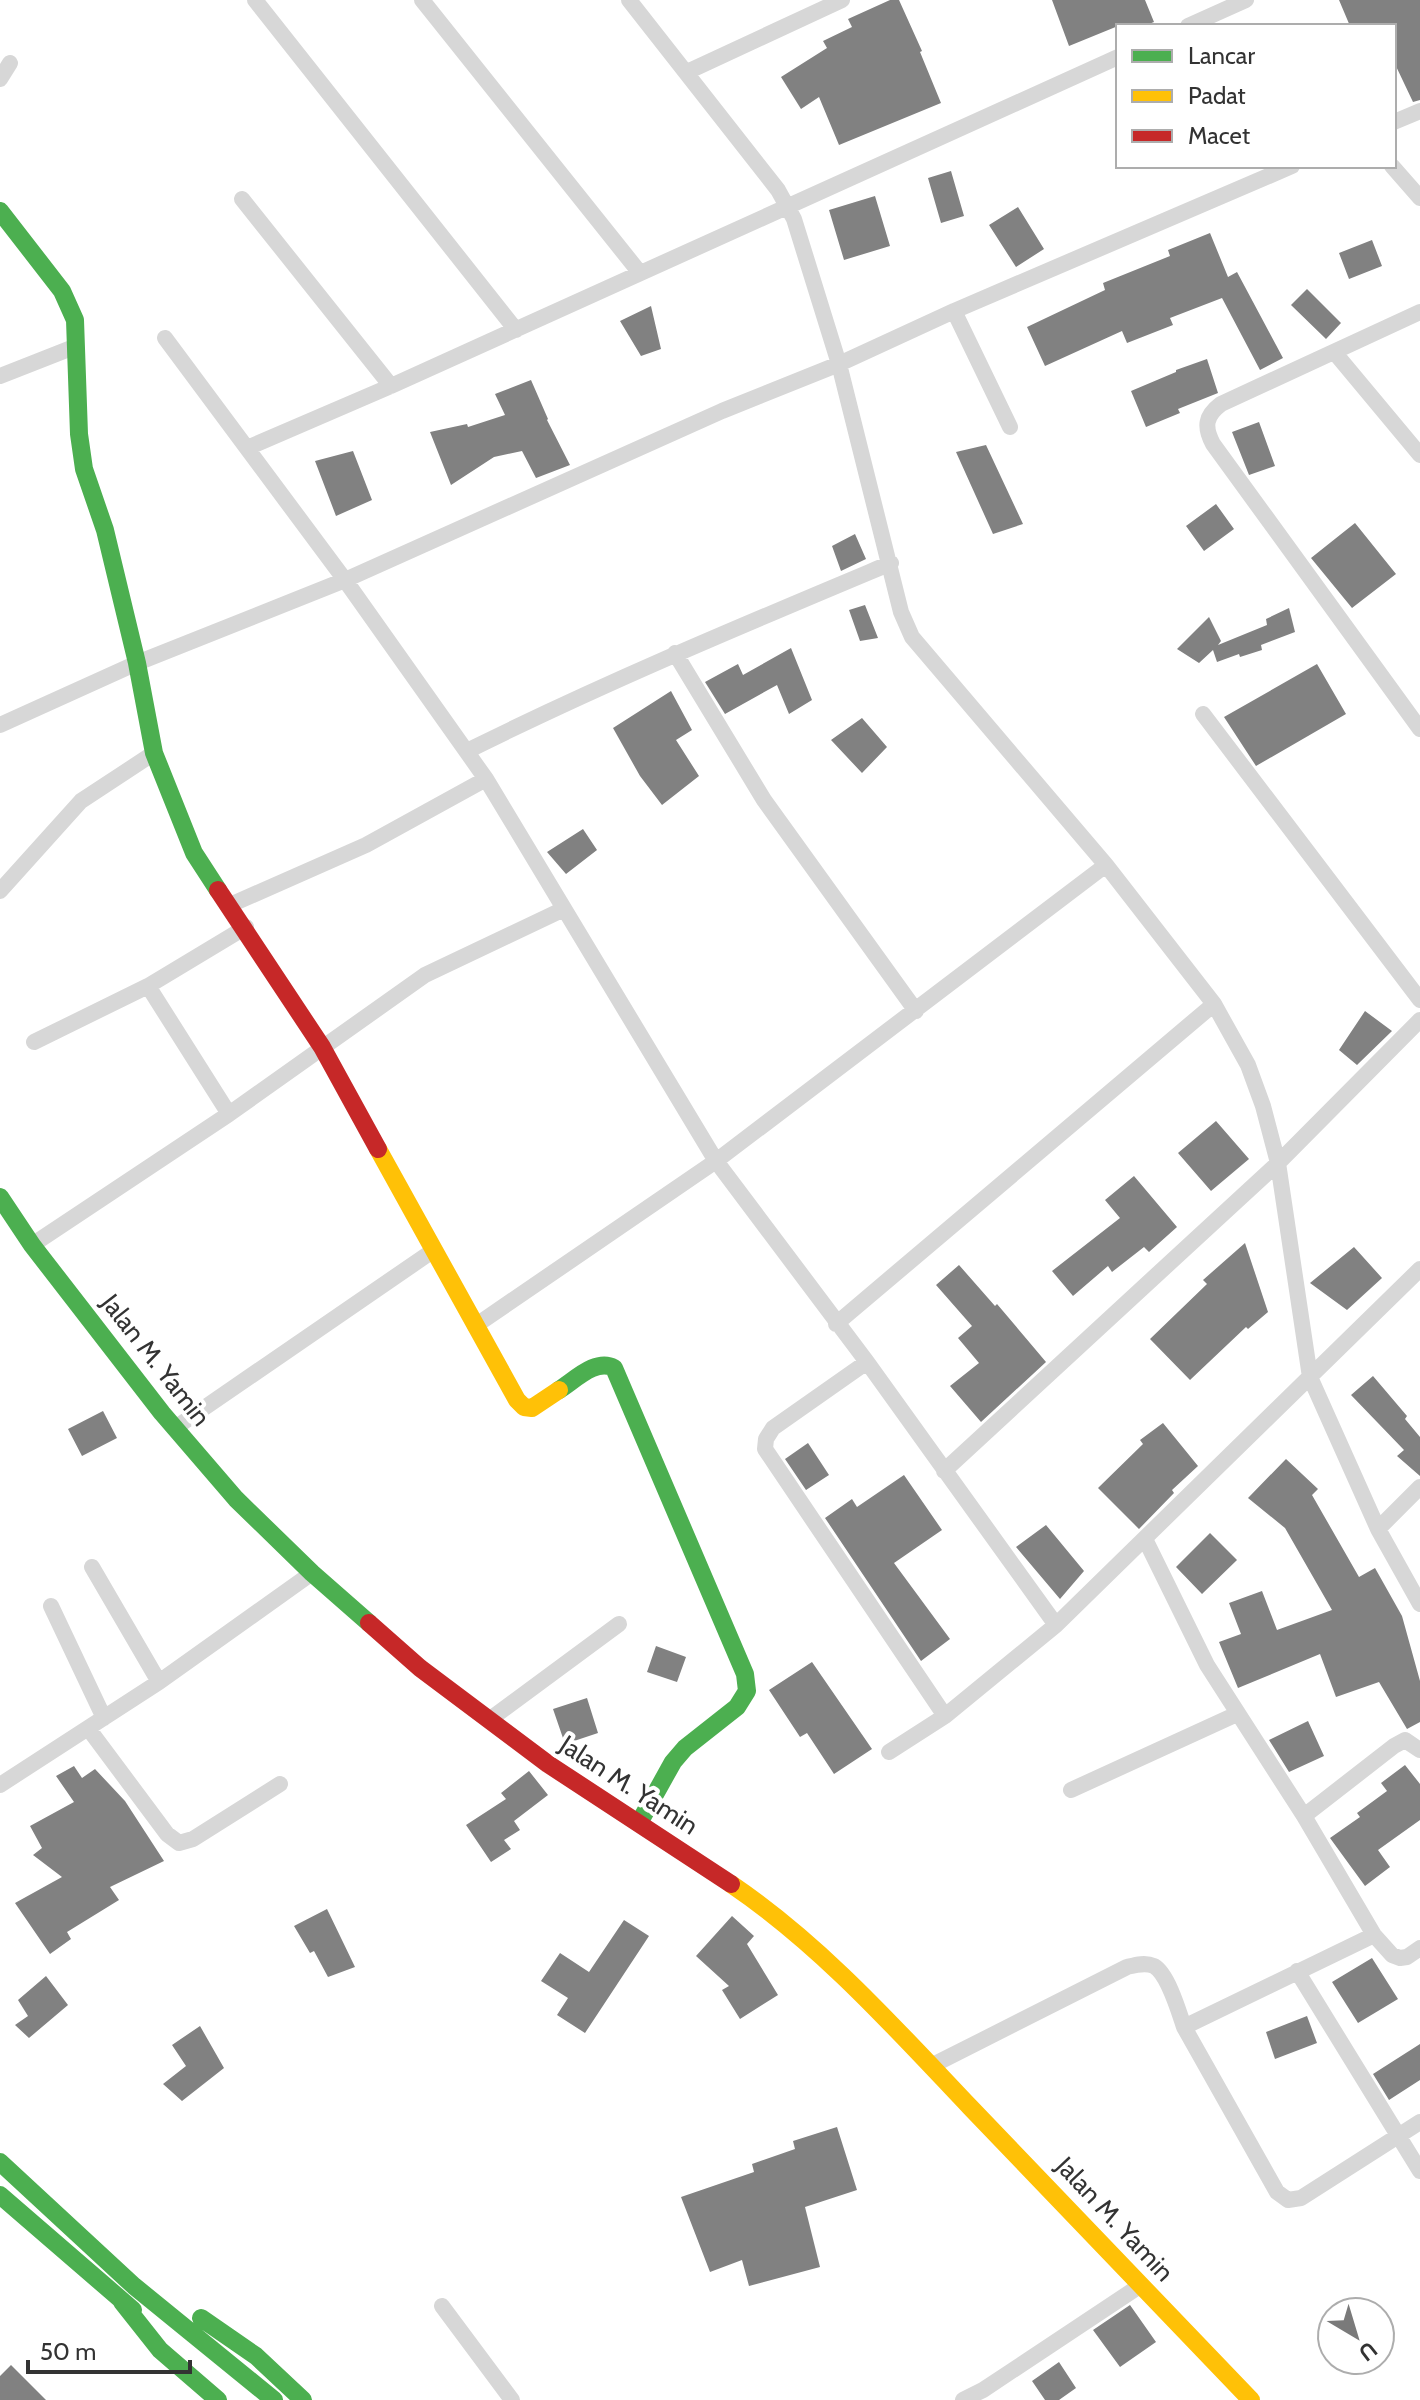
<svg xmlns="http://www.w3.org/2000/svg" width="1420" height="2400" font-family="Cabin,sans-serif">
<style>
.building{fill:#818181}
.lines{fill:none;stroke-linecap:round;stroke-linejoin:round}
.street{stroke:#d7d7d7;stroke-width:16}
.fast{stroke:#4caf50;stroke-width:18}
.slow{stroke:#ffc107;stroke-width:18}
.jam{stroke:#c62828;stroke-width:18}
.labels{text-anchor:middle;stroke-width:8;stroke-linejoin:round;paint-order:stroke}
.street-label{font-size:26px;fill:#333;stroke:#fff}
</style>
<rect width="100%" height="100%" fill="#fff"/>
<path class="building" d="M 890,0 L 899,0 L 922,51 L 920,52 L 941,103 L 839,145 L 819,97 L 801,109 L 781,77 L 827,48 L 823,41 L 852,27 L 848,19 Z
M 1052,0 L 1145,0 L 1154,22 L 1144,26 L 1118,26 L 1069,46 Z
M 1339,0 L 1420,0 L 1420,100 L 1413,102 L 1394,62 L 1394,26 L 1350,26 Z
M 951,171 L 964,216 L 941,223 L 928,178 Z
M 875,196 L 890,246 L 844,260 L 829,210 Z
M 1018,207 L 1044,249 L 1016,267 L 989,225 Z
M 1210,233 L 1228,277 L 1237,272 L 1283,358 L 1260,370 L 1222,298 L 1170,318 L 1173,325 L 1127,343 L 1122,331 L 1045,366 L 1027,327 L 1105,290 L 1103,283 L 1170,256 L 1168,250 Z
M 1372,240 L 1382,266 L 1349,279 L 1339,253 Z
M 1307,289 L 1341,323 L 1326,339 L 1291,305 Z
M 651,306 L 661,349 L 641,356 L 620,321 Z
M 1207,359 L 1218,393 L 1178,409 L 1180,413 L 1146,427 L 1131,391 L 1176,372 L 1176,370 Z
M 531,380 L 548,419 L 547,420 L 570,465 L 536,478 L 522,451 L 494,457 L 451,485 L 430,432 L 467,424 L 468,427 L 505,415 L 495,394 Z
M 1259,422 L 1275,466 L 1249,475 L 1232,432 Z
M 986,445 L 1023,524 L 993,534 L 956,452 Z
M 353,451 L 372,500 L 336,516 L 315,461 Z
M 1216,504 L 1234,529 L 1204,551 L 1186,526 Z
M 1355,523 L 1396,574 L 1352,608 L 1311,558 Z
M 855,534 L 866,559 L 841,571 L 832,546 Z
M 865,605 L 878,638 L 860,641 L 849,610 Z
M 1289,608 L 1295,632 L 1261,645 L 1262,650 L 1240,657 L 1239,654 L 1217,662 L 1213,650 L 1199,663 L 1177,649 L 1209,617 L 1221,641 L 1218,645 L 1267,625 L 1266,619 Z
M 791,648 L 812,700 L 789,714 L 777,685 L 725,714 L 705,682 L 738,664 L 743,675 Z
M 1317,664 L 1346,714 L 1256,766 L 1224,717 Z
M 671,691 L 692,730 L 676,740 L 699,776 L 662,805 L 640,776 L 613,728 Z
M 862,718 L 887,747 L 862,773 L 831,740 Z
M 583,829 L 597,850 L 566,874 L 547,852 Z
M 1365,1011 L 1392,1031 L 1357,1065 L 1339,1050 Z
M 1216,1121 L 1249,1159 L 1211,1191 L 1178,1153 Z
M 1134,1176 L 1177,1227 L 1149,1252 L 1144,1247 L 1112,1272 L 1108,1266 L 1073,1296 L 1052,1271 L 1120,1218 L 1105,1200 Z
M 1245,1243 L 1268,1312 L 1248,1329 L 1246,1327 L 1190,1380 L 1150,1339 L 1207,1284 L 1203,1280 Z
M 1354,1247 L 1382,1278 L 1347,1310 L 1310,1283 Z
M 959,1265 L 995,1306 L 997,1304 L 1046,1362 L 981,1422 L 950,1386 L 979,1363 L 958,1338 L 972,1326 L 936,1285 Z
M 1373,1376 L 1407,1416 L 1405,1419 L 1420,1437 L 1420,1476 L 1397,1456 L 1404,1450 L 1351,1395 Z
M 103,1411 L 117,1438 L 82,1456 L 68,1429 Z
M 1163,1423 L 1198,1466 L 1172,1490 L 1174,1493 L 1139,1529 L 1098,1488 L 1143,1444 L 1140,1440 Z
M 808,1443 L 829,1475 L 806,1490 L 785,1459 Z
M 1286,1459 L 1318,1489 L 1312,1495 L 1359,1577 L 1375,1568 L 1402,1616 L 1420,1681 L 1420,1722 L 1407,1729 L 1379,1682 L 1336,1697 L 1320,1654 L 1238,1688 L 1219,1642 L 1241,1634 L 1229,1603 L 1262,1591 L 1277,1630 L 1332,1610 L 1285,1528 L 1248,1498 Z
M 904,1475 L 942,1530 L 894,1563 L 950,1639 L 921,1661 L 825,1518 L 852,1499 L 857,1507 Z
M 1046,1525 L 1084,1571 L 1060,1599 L 1016,1547 Z
M 1210,1533 L 1237,1560 L 1202,1594 L 1176,1567 Z
M 656,1646 L 686,1657 L 677,1682 L 647,1672 Z
M 812,1662 L 872,1749 L 834,1774 L 807,1733 L 800,1737 L 769,1690 Z
M 587,1698 L 598,1733 L 565,1744 L 553,1709 Z
M 1308,1721 L 1324,1756 L 1289,1772 L 1269,1740 Z
M 1405,1765 L 1420,1784 L 1420,1820 L 1378,1850 L 1390,1867 L 1365,1886 L 1330,1838 L 1360,1817 L 1357,1813 L 1387,1791 L 1381,1783 Z
M 74,1766 L 82,1778 L 95,1769 L 125,1801 L 164,1861 L 110,1887 L 119,1900 L 67,1932 L 71,1939 L 50,1954 L 15,1903 L 62,1877 L 33,1855 L 42,1848 L 30,1826 L 74,1802 L 56,1776 Z
M 529,1771 L 548,1795 L 514,1821 L 520,1830 L 504,1840 L 511,1849 L 491,1862 L 466,1825 L 506,1799 L 501,1793 Z
M 327,1909 L 355,1967 L 328,1977 L 314,1951 L 310,1953 L 294,1926 Z
M 732,1916 L 754,1936 L 747,1944 L 778,1995 L 740,2019 L 722,1990 L 729,1986 L 696,1956 Z
M 624,1920 L 649,1936 L 585,2033 L 557,2015 L 568,1998 L 541,1981 L 560,1953 L 589,1972 Z
M 1372,1958 L 1398,1999 L 1358,2023 L 1332,1982 Z
M 46,1976 L 68,2005 L 29,2038 L 15,2025 L 28,2016 L 18,2000 Z
M 1307,2016 L 1317,2043 L 1275,2059 L 1266,2032 Z
M 200,2026 L 224,2068 L 182,2101 L 163,2084 L 186,2066 L 172,2045 Z
M 1420,2044 L 1420,2080 L 1389,2100 L 1373,2074 Z
M 837,2127 L 857,2190 L 805,2207 L 820,2267 L 749,2286 L 742,2260 L 710,2272 L 681,2197 L 754,2172 L 752,2164 L 795,2149 L 793,2141 Z
M 1130,2305 L 1156,2342 L 1120,2367 L 1093,2330 Z
M 1059,2362 L 1076,2388 L 1059,2400 L 1045,2400 L 1032,2381 Z
M 11,2365 L 46,2400 L 0,2400 L 0,2376 Z"/>
<g class="lines">
<path class="street" d="M 255,0 L 516,330
M 422,0 L 640,273
M 629,0 L 778,190 L 794,219 L 839,364 L 901,612 L 912,637 L 1106,865 L 1214,1004 L 1248,1065 L 1263,1106 L 1278,1163 L 1310,1377 L 1378,1529 L 1420,1604
M 1188,26 L 1246,0
M 687,72 L 842,0
M 0,79 L 10,63
M 1394,122 L 1420,111
M 1392,166 L 1420,198
M 242,199 L 391,386
M 954,311 L 1010,427
M 1420,312 L 1221,404 C 1205,416 1204,427 1213,444 L 1420,729
M 165,338 L 345,580 L 486,779 L 716,1161 L 867,1362 L 1056,1625
M 1335,353 L 1420,455
M 0,376 L 74,347
M 247,448 L 391,386 L 1118,57
M 675,653 L 764,800 L 916,1011
M 1203,714 L 1420,1000
M 0,725 L 137,663 L 345,580 L 722,411 L 839,364 L 954,311 L 1292,166
M 467,751 C 606,682 748,623 891,563
M 0,891 L 81,801 L 154,753
M 230,905 L 366,845 L 486,779
M 148,986 L 229,1114
M 34,1042 L 148,986 L 246,927
M 32,1245 L 229,1114 L 425,975 L 564,909
M 836,1324 L 1214,1004
M 475,1326 L 716,1161 L 1106,865
M 867,1362 L 773,1428 L 766,1439 L 765,1449 L 945,1716
M 175,1428 L 434,1250
M 944,1471 L 1278,1163 L 1420,1020
M 1378,1529 L 1420,1487
M 1145,1539 L 1207,1665 L 1304,1816 L 1374,1935 L 1392,1955 L 1400,1958 L 1407,1957 L 1420,1948
M 92,1567 L 159,1682
M 51,1606 L 104,1718
M 489,1720 L 619,1624
M 88,1728 L 167,1834 L 179,1843 L 193,1839 L 280,1784
M 889,1752 L 945,1716 L 1056,1625 L 1420,1269
M 0,1785 L 159,1682 L 312,1573
M 1071,1790 L 1237,1714
M 1304,1816 L 1394,1746 L 1405,1740 L 1420,1750
M 1374,1935 L 1184,2027 L 1277,2192 L 1288,2200 L 1301,2198 L 1420,2122
M 1297,1971 L 1420,2171
M 931,2066 L 1127,1967 C 1135,1965 1145,1962 1154,1966 C 1168,1974 1179,2012 1184,2027
M 442,2306 L 512,2400
M 963,2400 L 983,2390 L 1141,2285"/>
<path class="fast" d="M 0,211 L 62,291 L 75,320 L 79,434 L 84,469 L 105,530 L 137,663 L 154,753 L 194,853 L 218,890
M 0,1197 L 32,1245 L 162,1413 L 236,1499 L 312,1573 L 369,1623
M 559,1390 C 575,1380 596,1358 614,1368 L 745,1674 L 747,1691 L 737,1707 L 685,1748 L 673,1762 L 639,1823
M 0,2162 L 134,2286 L 274,2400
M 0,2195 L 133,2310
M 122,2302 L 160,2350 L 218,2400
M 201,2318 L 256,2356 L 303,2400"/>
<path class="slow" d="M 378,1149 L 517,1400 L 524,1407 L 532,1408 L 559,1390
M 731,1884 C 821,1945 895,2028 970,2107 C 1064,2204 1157,2302 1251,2400"/>
<path class="jam" d="M 218,890 L 322,1047 L 378,1149
M 369,1623 L 420,1668 L 548,1764 L 731,1884"/>
</g>
<g class="labels">
<g class="street-label">
<text transform="translate(156 1360) rotate(52)" y="9">Jalan M. Yamin</text>
<text transform="translate(629 1785) rotate(33)" y="9">Jalan M. Yamin</text>
<text transform="translate(1115 2219) rotate(47)" y="9">Jalan M. Yamin</text>
</g>
</g>
<rect x="1116" y="24" width="280" height="144" fill="#ffffff" stroke="#adadad" stroke-width="2"/>
<rect x="1132" y="50" width="40" height="12" fill="#4caf50" stroke="#adadad" stroke-width="2"/>
<text x="1188" y="64" font-size="24" fill="#333333">Lancar</text>
<rect x="1132" y="90" width="40" height="12" fill="#ffc107" stroke="#adadad" stroke-width="2"/>
<text x="1188" y="104" font-size="24" fill="#333333">Padat</text>
<rect x="1132" y="130" width="40" height="12" fill="#c62828" stroke="#adadad" stroke-width="2"/>
<text x="1188" y="144" font-size="24" fill="#333333">Macet</text>
<g transform="translate(1356 2336) rotate(142)"><circle r="38" fill="#ffffff" stroke="#adadad" stroke-width="2"/>
<path d="M0-6L14 30L0 20L-14 30Z" fill="#7a7a7a"/>
<text y="-12" font-size="22" font-weight="bold" text-anchor="middle" fill="#333333">U</text>
</g>
<path d="M28 2360v12h162v-12" fill="none" stroke="#333333" stroke-width="4"/>
<text x="40" y="2360" font-size="24" fill="#333333" stroke="#ffffff" stroke-width="6" paint-order="stroke">50 m</text>
</svg>
